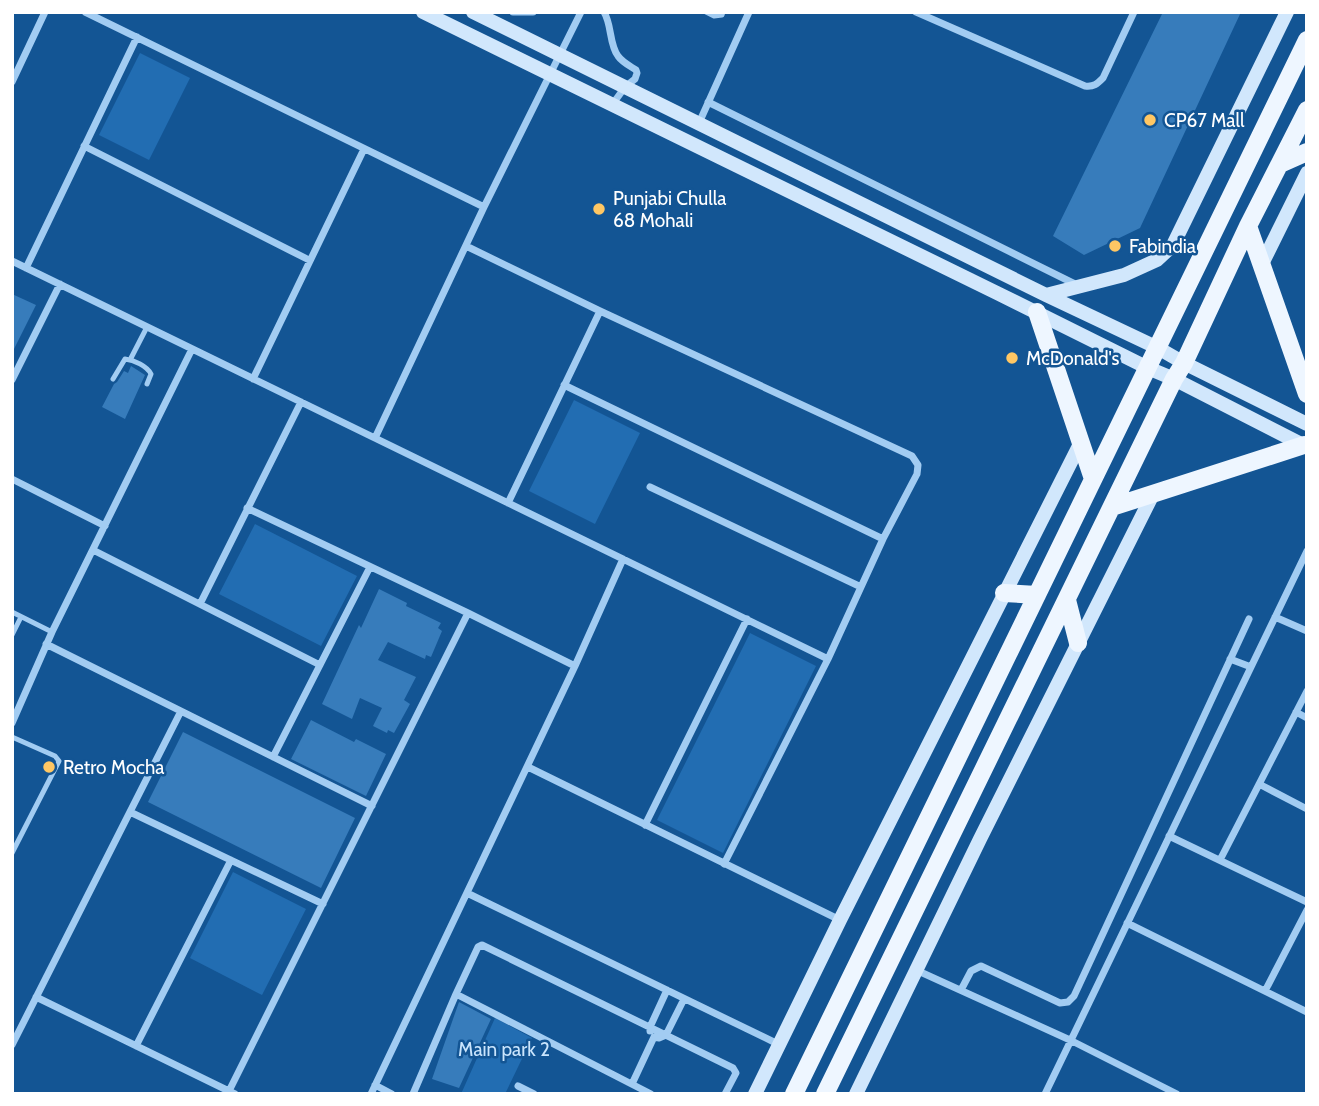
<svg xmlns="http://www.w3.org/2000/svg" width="1319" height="1106" font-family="Cabin,sans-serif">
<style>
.green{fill:#226db2}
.building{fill:#377cbb}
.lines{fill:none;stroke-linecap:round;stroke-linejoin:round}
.lane{stroke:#a2ccf2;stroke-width:5}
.street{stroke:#a2ccf2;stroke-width:7}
.secondary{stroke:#d1e7fc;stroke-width:14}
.primary{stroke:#eef6ff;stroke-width:18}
.poi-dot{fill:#ffc764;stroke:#135594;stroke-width:2.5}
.labels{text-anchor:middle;stroke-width:5;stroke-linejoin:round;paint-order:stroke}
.poi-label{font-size:19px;fill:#fff;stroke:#135594;text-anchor:start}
.park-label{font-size:19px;fill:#cae5fd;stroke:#135594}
</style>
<rect width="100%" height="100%" fill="#135594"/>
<path class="green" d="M 140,53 L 190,78 L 149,160 L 99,135 Z
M 574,400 L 640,433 L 595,524 L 529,491 Z
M 255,524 L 357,576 L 321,646 L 219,594 Z
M 750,633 L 816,666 L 723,853 L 657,820 Z
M 233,872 L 306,909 L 262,995 L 190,958 Z
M 495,1018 L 532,1038 L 505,1094 L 461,1094 Z"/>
<path class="building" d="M 1163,12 L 1241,12 L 1140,228 L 1084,255 L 1053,236 Z
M 12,294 L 36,305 L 12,353 Z
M 131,366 L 145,375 L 125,419 L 102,407 L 114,384 L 117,382 L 124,371 L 128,373 Z
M 379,589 L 407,603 L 406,606 L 441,623 L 438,628 L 442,631 L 431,657 L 426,655 L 425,659 L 388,642 L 378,660 L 416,677 L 404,700 L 410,704 L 394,733 L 388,730 L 387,733 L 373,726 L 382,708 L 360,698 L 352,719 L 322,704 L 359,625 L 361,628 Z
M 311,720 L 354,742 L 356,739 L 386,754 L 366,796 L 291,759 Z
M 183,732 L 355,818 L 321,888 L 148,802 Z
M 459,1002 L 491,1019 L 459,1088 L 432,1079 Z"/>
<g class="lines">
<path class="lane" d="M 706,12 L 714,16 L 722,15 L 723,12
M 130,360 L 147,327
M 113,379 L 125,359 C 134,360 147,366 151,374 L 147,384
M 12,612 L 52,632
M 12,635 L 21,617
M 12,737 L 55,756 L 59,761 L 12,853"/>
<path class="street" d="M 85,12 L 484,207
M 513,12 L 533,12
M 604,12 C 612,25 609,44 618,56 C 622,62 630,66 636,70 L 637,73 L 635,79 L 625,87 L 612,105
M 916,12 L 1085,86 C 1094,87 1097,84 1103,78 L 1134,12
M 12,82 L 45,12
M 708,102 L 1077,285
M 699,123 L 749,12
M 84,146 L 309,260
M 466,246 L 600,311 L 912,456 L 918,465 L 917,474 L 883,539 L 828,659 L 724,864
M 12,261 L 828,659
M 26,268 L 137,37
M 253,379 L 364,149
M 12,380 L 60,284
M 564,385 L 883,539
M 375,438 L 484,207 L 581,12
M 12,479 L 105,526
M 650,487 L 861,587
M 508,503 L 600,311
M 247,508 L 468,613 L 575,666
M 93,550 L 320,665
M 200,604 L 301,402
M 1275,617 L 1307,631
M 46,644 L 372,806
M 1230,659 L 1251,667
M 1296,712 L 1307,718
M 12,723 L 52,632 L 192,349
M 273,757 L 370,567
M 528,767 L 840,920
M 1259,784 L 1307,809
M 130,812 L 323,904
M 645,825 L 747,619
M 1169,836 L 1307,902
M 1220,860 L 1307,691
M 467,893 L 778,1044
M 1127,923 L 1307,1012
M 916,970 L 1070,1040 L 1177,1094
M 961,990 L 971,971 L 981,966 L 1060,1003 L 1068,1002 L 1074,996 L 1249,619
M 1265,991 L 1307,910
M 456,994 L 478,947 L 482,945 L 733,1068 L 736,1073 L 725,1094
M 36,997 L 235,1094
M 650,1031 L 650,1027 L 667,990
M 654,1037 L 659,1038 L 666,1035 L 684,999
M 12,1045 L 181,711
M 136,1046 L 231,860
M 632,1084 L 654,1037
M 375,1085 L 392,1094
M 518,1086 L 534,1094
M 229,1091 L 468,613
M 371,1094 L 575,666 L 623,559
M 413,1094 L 456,994 L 651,1094
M 1045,1094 L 1307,551"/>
<path class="secondary" d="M 423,12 L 997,293 L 1148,368 L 1174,379 L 1307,447
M 473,12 L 1046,295 L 1158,348 L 1184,363 L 1307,424
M 1262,264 L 1307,173
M 1046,295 L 1124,275 L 1157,260 L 1173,245 L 1287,12
M 755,1094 L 840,920 L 1081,442
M 856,1094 L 980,839 L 1153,494"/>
<path class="primary" d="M 1280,164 L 1307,152
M 1248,226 L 1307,394
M 1037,312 L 1093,479
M 1112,507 L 1304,445
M 1004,593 L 1037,595
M 1067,600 L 1078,643
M 794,1094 L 1307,40
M 825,1094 L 1174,379 L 1184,363 L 1248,226 L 1307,110"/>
</g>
<g class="poi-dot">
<circle cx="1150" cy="120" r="7"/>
<circle cx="599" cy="209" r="7"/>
<circle cx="1115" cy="246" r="7"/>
<circle cx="1012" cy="358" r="7"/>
<circle cx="49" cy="767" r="7"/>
</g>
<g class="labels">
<g class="poi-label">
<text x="1164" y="127">CP67 Mall</text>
<text x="613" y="205">Punjabi Chulla<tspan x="613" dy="22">68 Mohali</tspan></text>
<text x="1129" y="253">Fabindia</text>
<text x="1026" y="365">McDonald's</text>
<text x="63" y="774">Retro Mocha</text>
</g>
<g class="park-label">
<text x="504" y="1056">Main park 2</text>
</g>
</g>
<rect width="1319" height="1106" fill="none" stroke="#ffffff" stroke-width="28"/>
</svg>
